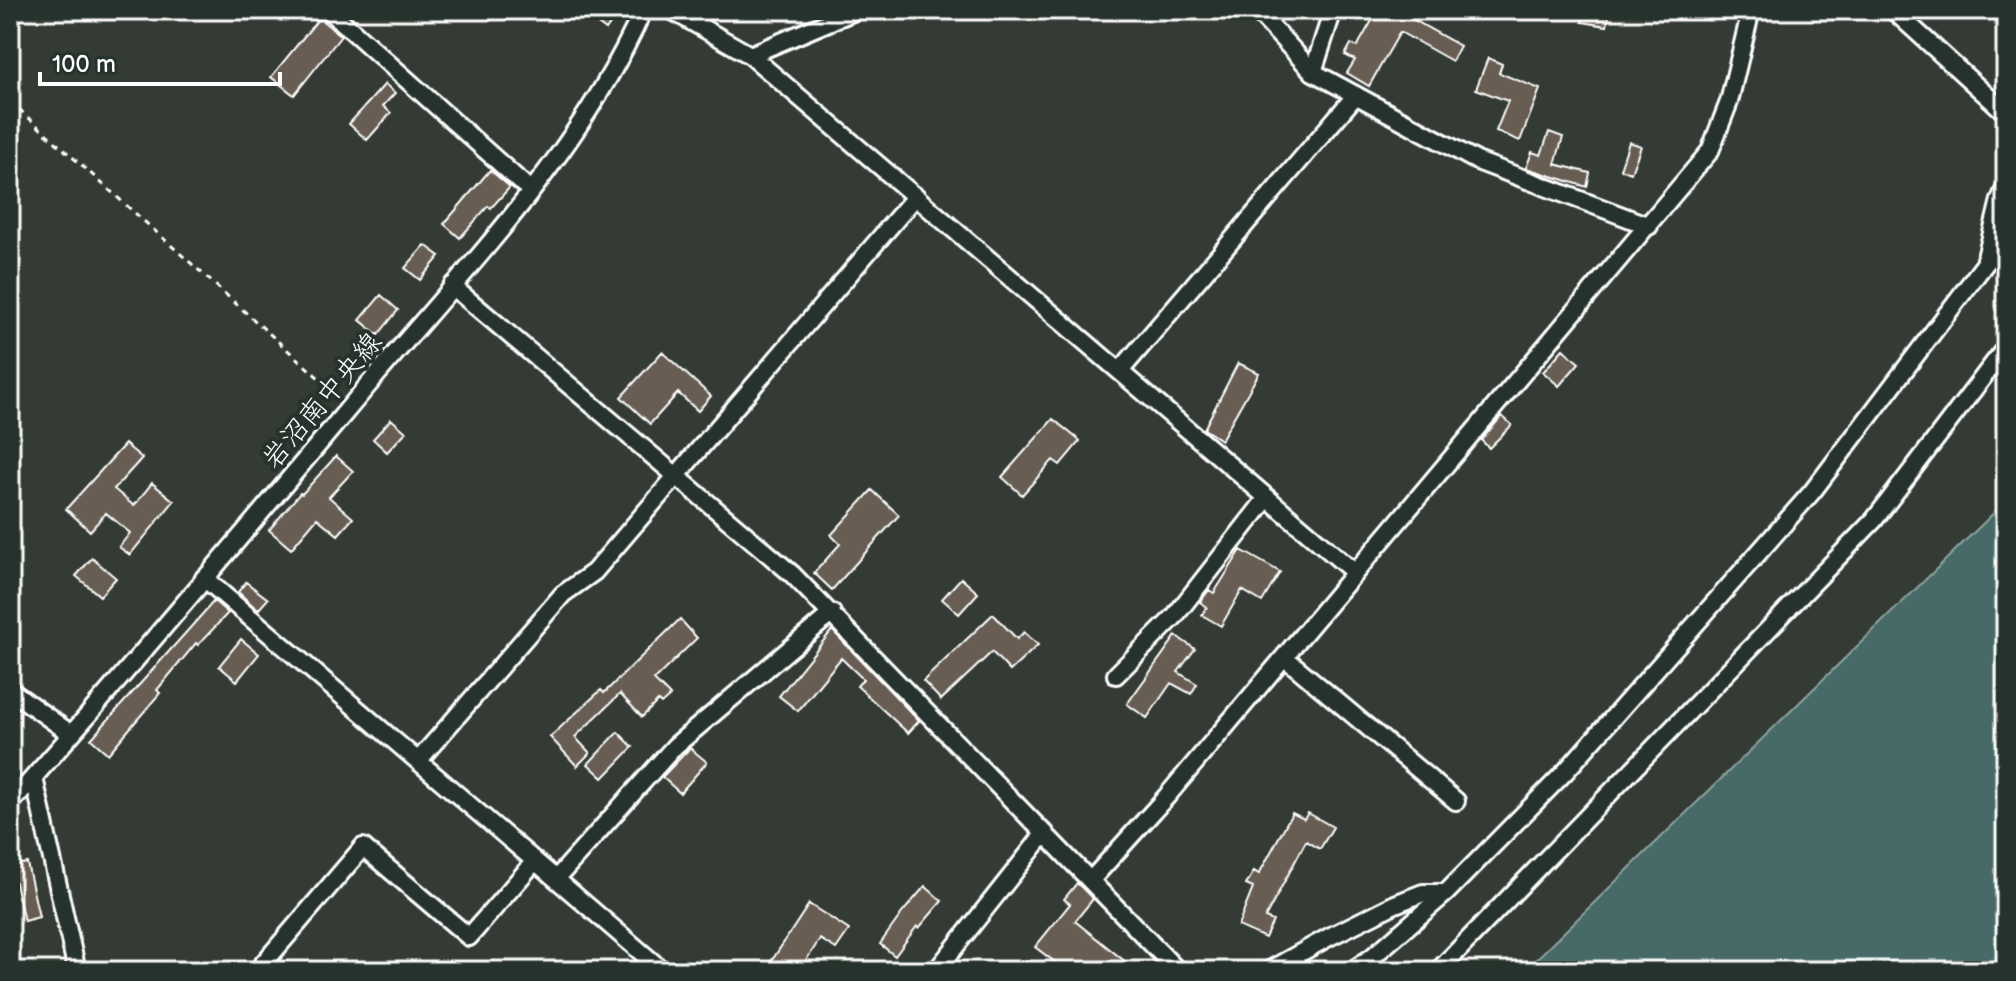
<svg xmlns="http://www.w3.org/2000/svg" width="2016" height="981" font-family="'Balsamiq Sans','Klee One',sans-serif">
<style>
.water{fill:#466a68;stroke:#90a6a4;stroke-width:2}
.building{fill:#675d52;stroke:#fff;stroke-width:2}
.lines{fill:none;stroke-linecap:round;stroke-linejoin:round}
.minor-casing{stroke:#fff;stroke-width:22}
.path{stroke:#fff;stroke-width:3;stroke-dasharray:6 6;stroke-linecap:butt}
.minor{stroke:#26332d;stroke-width:16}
.labels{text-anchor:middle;stroke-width:8;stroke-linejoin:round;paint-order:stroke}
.street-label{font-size:28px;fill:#fff;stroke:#26332d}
</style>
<rect width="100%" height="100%" fill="#333b34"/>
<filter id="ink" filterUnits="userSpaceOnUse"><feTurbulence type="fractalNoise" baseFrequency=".0125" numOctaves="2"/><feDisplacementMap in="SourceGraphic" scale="16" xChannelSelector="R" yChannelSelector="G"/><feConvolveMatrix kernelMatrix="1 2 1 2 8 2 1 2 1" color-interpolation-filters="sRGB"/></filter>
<g filter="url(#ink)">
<path class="water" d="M 2006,501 L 2006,971 L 1524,971 Z"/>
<path class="building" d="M 579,10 L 620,10 L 606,30 Z
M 1378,10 L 1396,10 L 1460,46 L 1452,61 L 1400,32 L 1369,86 L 1347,73 L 1355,60 L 1345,55 L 1351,44 L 1357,47 Z
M 1584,10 L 1610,10 L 1607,26 L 1582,22 Z
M 319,18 L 341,36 L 294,95 L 271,77 Z
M 1488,58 L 1502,64 L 1499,73 L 1540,89 L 1520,141 L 1496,131 L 1508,101 L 1476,89 Z
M 385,84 L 395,93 L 383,106 L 391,113 L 367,140 L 349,124 Z
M 1549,132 L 1563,137 L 1555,164 L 1590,173 L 1587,187 L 1526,168 L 1532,152 L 1541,155 Z
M 1629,142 L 1641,146 L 1631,173 L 1620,169 Z
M 490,170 L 510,187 L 491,208 L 488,206 L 460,238 L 444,224 Z
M 425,245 L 440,256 L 420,280 L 405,268 Z
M 381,295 L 398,310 L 378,335 L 360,320 Z
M 1563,349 L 1579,363 L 1559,386 L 1543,372 Z
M 662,352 L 711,396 L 698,411 L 678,393 L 650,424 L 621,397 Z
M 1238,363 L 1259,373 L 1221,440 L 1204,429 Z
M 1502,416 L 1512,425 L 1489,448 L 1481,440 Z
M 391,419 L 406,432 L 387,452 L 373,439 Z
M 1053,419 L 1080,441 L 1060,465 L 1053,460 L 1022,495 L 1002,477 Z
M 125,444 L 142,458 L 114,489 L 134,506 L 152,483 L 174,501 L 130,555 L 119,547 L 130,533 L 106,513 L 90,531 L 66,509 Z
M 336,456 L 353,471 L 329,497 L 353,518 L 338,535 L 317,518 L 291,549 L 269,530 L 300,493 L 302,494 Z
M 872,490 L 899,515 L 832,590 L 814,573 L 840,544 L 831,535 Z
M 1241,550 L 1280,572 L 1262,602 L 1242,590 L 1221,626 L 1202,615 L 1207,607 L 1200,602 L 1209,590 L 1214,593 Z
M 92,558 L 116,578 L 100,596 L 76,576 Z
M 961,578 L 978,593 L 959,614 L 942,599 Z
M 246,582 L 268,599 L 258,610 L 238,592 Z
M 214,601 L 228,613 L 198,645 L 196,643 L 157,690 L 160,693 L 108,754 L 91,739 Z
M 993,614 L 1017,639 L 1024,632 L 1038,645 L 1010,671 L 992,652 L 941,700 L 923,681 Z
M 680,619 L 697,638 L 654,680 L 670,696 L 661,704 L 658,701 L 642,717 L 620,694 L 575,737 L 590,753 L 577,766 L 550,737 L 601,690 L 604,693 Z
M 832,630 L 919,721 L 908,733 L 857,686 L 863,679 L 841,658 L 798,711 L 779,696 Z
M 1176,636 L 1195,649 L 1178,672 L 1197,684 L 1191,694 L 1171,683 L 1147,718 L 1127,704 Z
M 241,639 L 259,654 L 237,681 L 219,666 Z
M 618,732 L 633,747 L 603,778 L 588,764 Z
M 690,748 L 707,762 L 680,793 L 662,777 Z
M 1292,813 L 1304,819 L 1308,813 L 1333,827 L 1320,849 L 1306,841 L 1265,918 L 1273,921 L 1265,938 L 1238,926 L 1253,888 L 1246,885 L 1254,871 L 1259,874 Z
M 27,863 L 39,917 L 24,921 L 11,866 Z
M 1077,883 L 1093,899 L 1075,921 L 1137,971 L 1083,971 L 1077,966 L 1073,971 L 1049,971 L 1056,963 L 1035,947 L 1070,904 L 1064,899 Z
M 925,886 L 942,901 L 919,928 L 917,926 L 895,956 L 880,944 L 902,913 Z
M 809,904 L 849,930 L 836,949 L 820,939 L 799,971 L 765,971 Z"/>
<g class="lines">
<g class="minor-casing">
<path id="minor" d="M 329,10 L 531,191
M 671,10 L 750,55 L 1354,572
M 1256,10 L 1313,72 L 1477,161 L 1649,226
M 1893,10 L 2006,113
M 750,55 L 857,10
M 1313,72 L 1333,10
M 1986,258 L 2000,200 L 2006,186
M 452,286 L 792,574 L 1178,971
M 1120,371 L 1356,95
M 204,578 L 556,879 L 675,746 L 832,613
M 1284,657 L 1456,801
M 1116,675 L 1174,617 L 1267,498
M 10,690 L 71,734
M 418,761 L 563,594 L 594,572 L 916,196
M 34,778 L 77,971
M 10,804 C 136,662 258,516 380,371 C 477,257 582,148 643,10
M 556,879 L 663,971
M 1091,880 L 1167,796 L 1710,151 L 1729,102 L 1751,10
M 257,971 L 363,847 L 469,937 L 535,861
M 936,971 L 1045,833
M 1268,971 L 1329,937 L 1395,904 L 1423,893 L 1446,893
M 1351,971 L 1371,958 L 1446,893 L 1565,772 L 1812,492 L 2006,236
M 1438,971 L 1874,520 L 2006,347"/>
</g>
<path class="path" d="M 10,101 L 339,396"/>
<use href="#minor" class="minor"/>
</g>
</g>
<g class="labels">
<g class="street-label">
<text transform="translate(321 400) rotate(-50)" y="10">岩沼南中央線</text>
</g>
</g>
<rect width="2016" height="981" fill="none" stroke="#26332d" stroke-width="40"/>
<rect x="20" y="20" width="1976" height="941" fill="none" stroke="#fff" stroke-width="3" filter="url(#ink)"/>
<path d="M40 72v12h240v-12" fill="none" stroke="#ffffff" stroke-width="4"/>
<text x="52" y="72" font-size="24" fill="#ffffff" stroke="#26332d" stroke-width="6" paint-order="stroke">100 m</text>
</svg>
